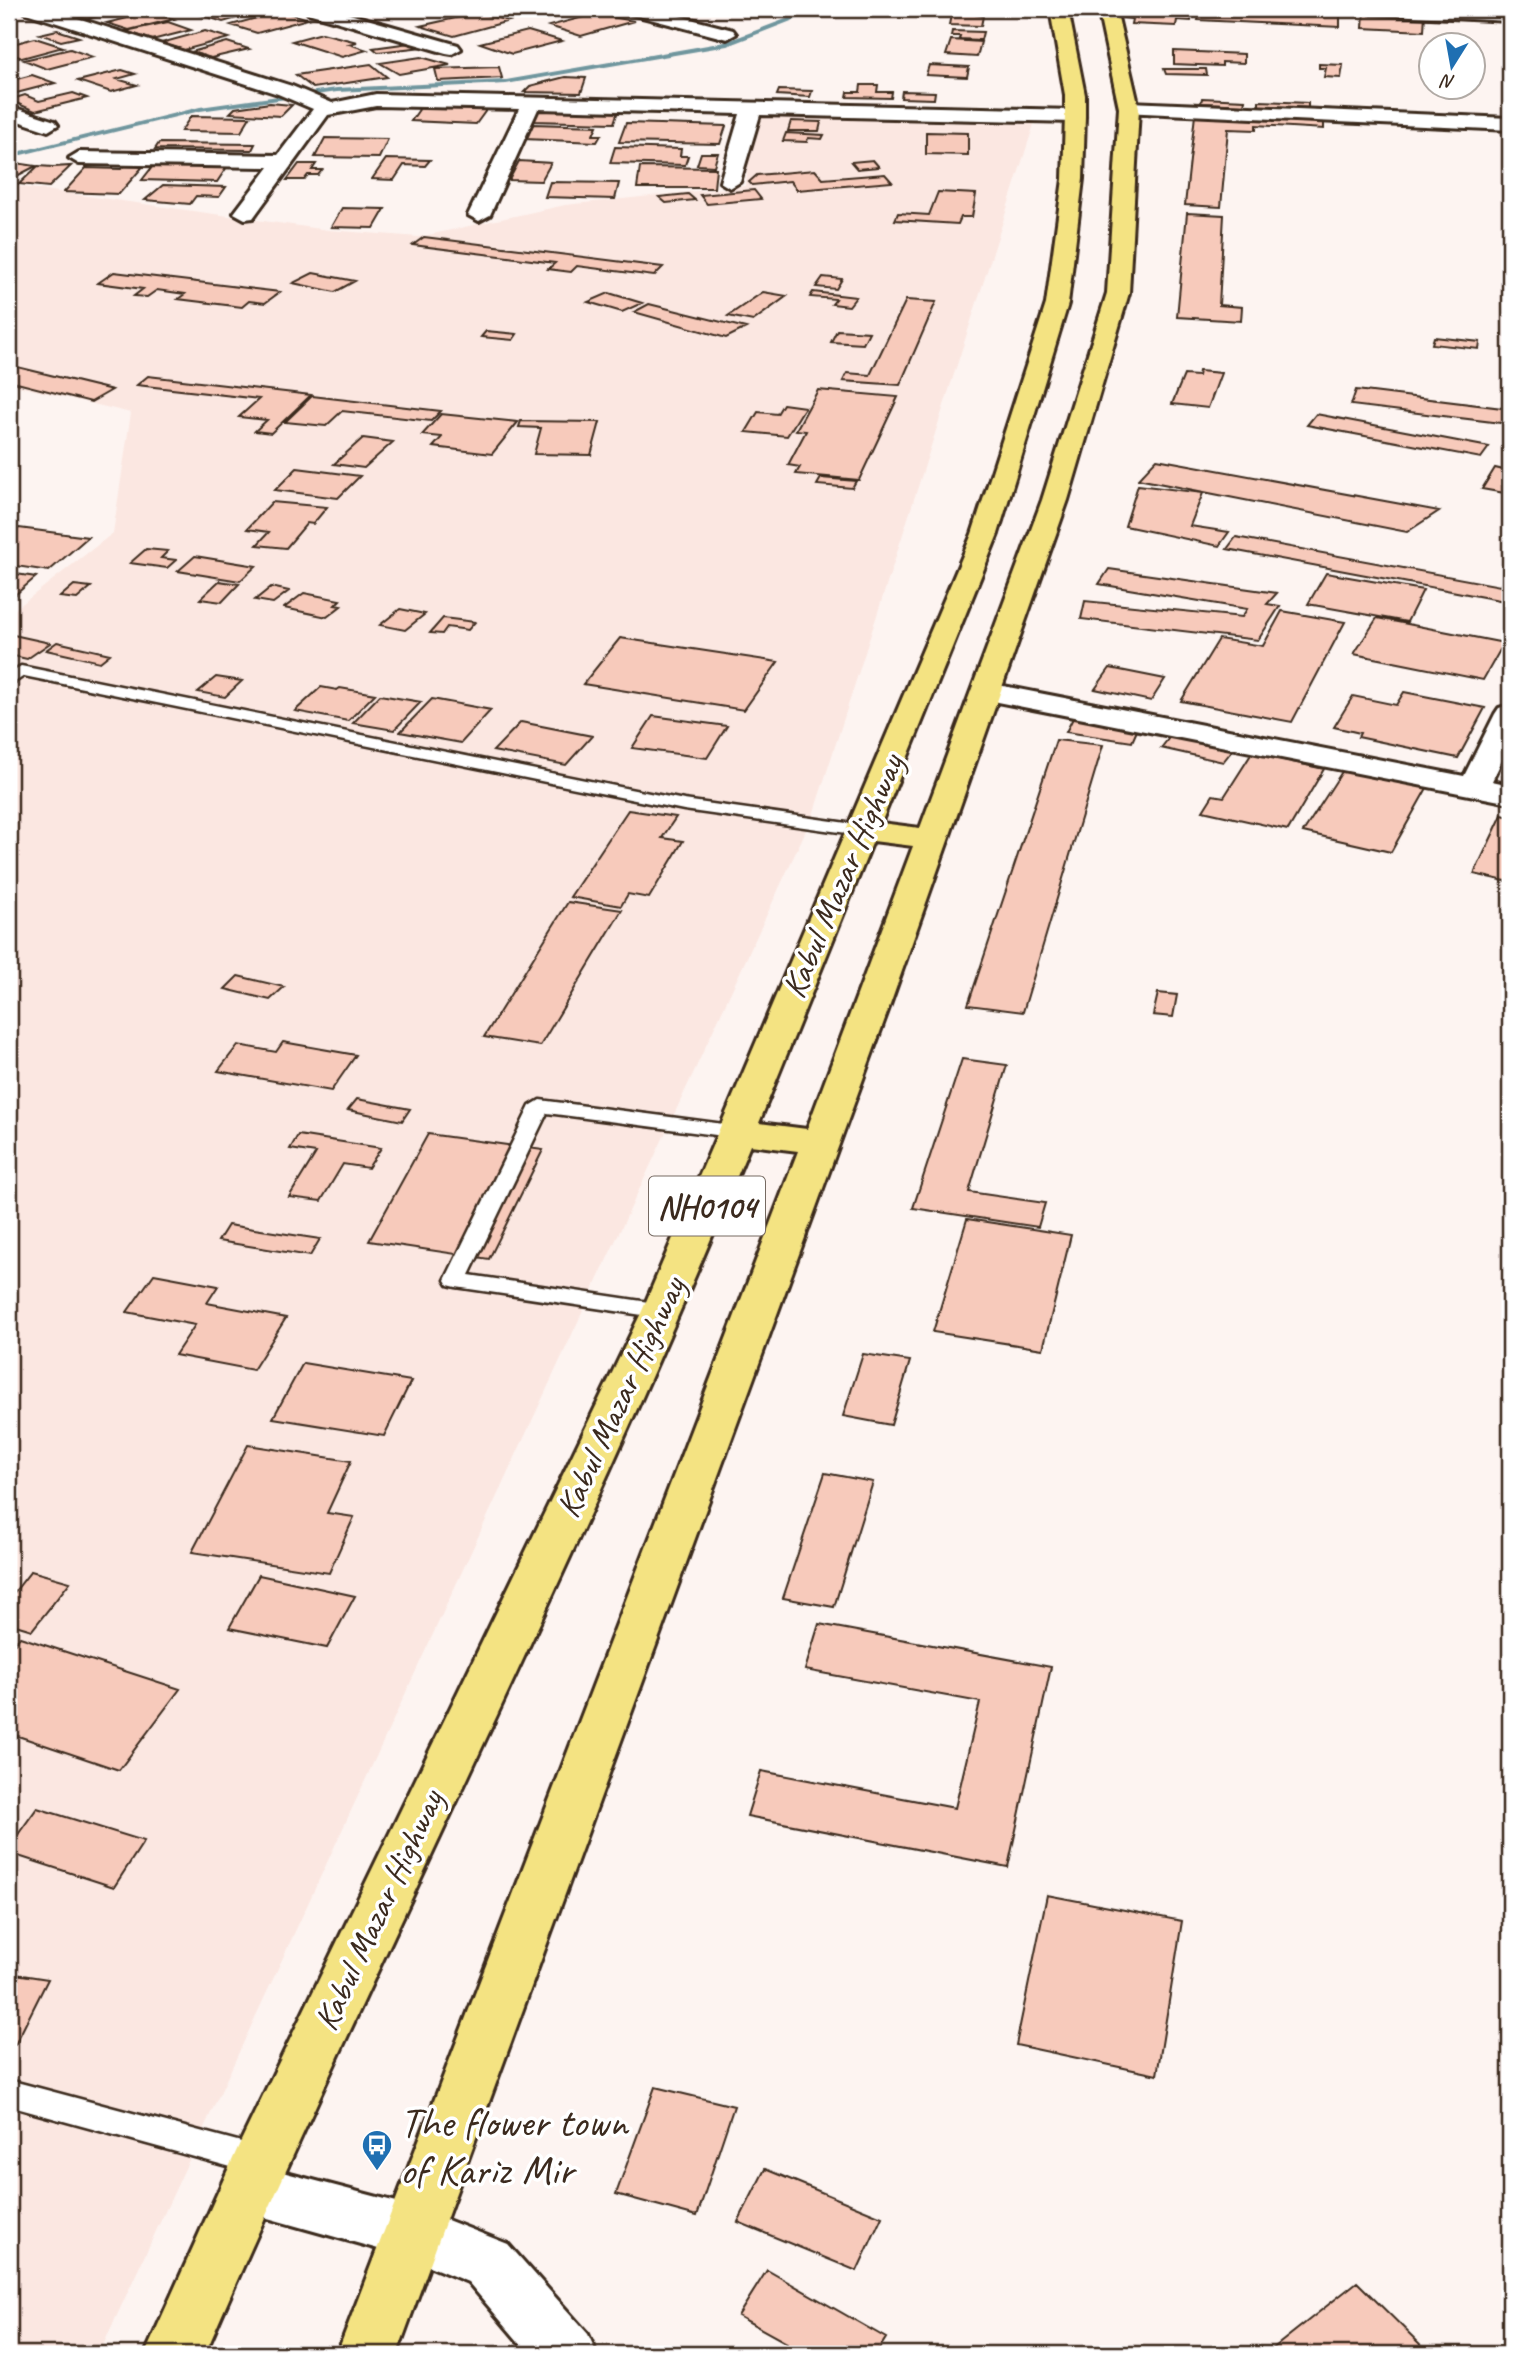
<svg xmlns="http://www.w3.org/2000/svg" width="1519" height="2363" font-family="Caveat,sans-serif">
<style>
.built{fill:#fbe7e1}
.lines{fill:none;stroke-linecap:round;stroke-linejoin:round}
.stream{fill:#6f969e;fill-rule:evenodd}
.building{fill:#f7cabb;stroke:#3b2a1e;stroke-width:2}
.lane-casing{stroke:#3b2a1e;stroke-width:5}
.street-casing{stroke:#3b2a1e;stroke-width:6}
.secondary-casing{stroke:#3b2a1e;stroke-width:6}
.highway-casing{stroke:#3b2a1e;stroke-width:6}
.lane{fill:#fff;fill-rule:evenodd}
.street{fill:#fff;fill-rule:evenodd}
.secondary{fill:#fff;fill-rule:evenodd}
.highway{fill:#f4e382;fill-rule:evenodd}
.labels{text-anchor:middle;stroke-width:7;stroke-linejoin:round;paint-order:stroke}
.shield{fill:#fff;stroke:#766a62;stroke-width:2}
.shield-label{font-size:33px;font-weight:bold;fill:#3b2a1e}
.street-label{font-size:35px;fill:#3b2a1e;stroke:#fff}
.near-poi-label{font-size:42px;fill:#3b2a1e;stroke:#fff;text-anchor:start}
</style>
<rect width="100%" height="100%" fill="#fdf4f1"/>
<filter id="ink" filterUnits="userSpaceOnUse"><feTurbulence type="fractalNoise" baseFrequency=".0143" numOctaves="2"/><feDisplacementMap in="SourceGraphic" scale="14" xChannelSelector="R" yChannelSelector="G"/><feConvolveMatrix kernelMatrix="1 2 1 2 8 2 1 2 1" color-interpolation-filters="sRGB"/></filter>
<g filter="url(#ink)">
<path class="built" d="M 752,113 L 1035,121 L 813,815 L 99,2354 L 9,2354 L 9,614 L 113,533 L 131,413 L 9,384 L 9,185 L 328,230 L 419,237 L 565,205 L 746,186 Z"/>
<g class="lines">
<path class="stream" d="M 812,9 L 822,9 L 727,46 L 506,84 L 337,92 L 200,111 L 9,158 L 9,154 L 200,107 L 337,88 L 506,80 L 725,42 Z"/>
</g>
<path class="building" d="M 84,9 L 129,9 L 78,21 L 59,15 Z
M 220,9 L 243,9 L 255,13 L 223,22 L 198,14 Z
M 952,9 L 977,9 L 976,15 L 983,16 L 981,26 L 949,25 Z
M 1125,9 L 1193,9 L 1191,21 L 1177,20 L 1176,26 L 1131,24 L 1132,19 L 1123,18 Z
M 1201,9 L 1340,10 L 1340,27 L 1198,20 Z
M 282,11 L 308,19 L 257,33 L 231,25 Z
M 1364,11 L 1425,14 L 1424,31 L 1363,28 Z
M 152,12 L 174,19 L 129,30 L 107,23 Z
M 478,13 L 509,21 L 454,36 L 420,26 Z
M 595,14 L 634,21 L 581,36 L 549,26 Z
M 168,22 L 191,30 L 152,40 L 126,31 Z
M 57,30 L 79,37 L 61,41 L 40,34 Z
M 205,31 L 229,38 L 184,50 L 161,43 Z
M 528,31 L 562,41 L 512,54 L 480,43 Z
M 952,31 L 983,32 L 981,40 L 959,39 L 960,36 L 951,36 Z
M 322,33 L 357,42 L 349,44 L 367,50 L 342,57 L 292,41 Z
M 35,38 L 63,47 L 22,58 L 9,53 L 9,45 Z
M 951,40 L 981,42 L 977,57 L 946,55 Z
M 227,42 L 249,49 L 211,58 L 191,52 Z
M 417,42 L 423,47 L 378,52 L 373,48 Z
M 70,49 L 93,57 L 47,69 L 24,60 Z
M 1174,51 L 1244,54 L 1244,63 L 1222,62 L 1222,66 L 1174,64 Z
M 421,57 L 450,65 L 399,74 L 380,63 Z
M 371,64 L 387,77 L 313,88 L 296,75 Z
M 1319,64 L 1343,65 L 1341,78 L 1324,77 L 1326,68 L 1319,68 Z
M 929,65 L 969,67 L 967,77 L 926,75 Z
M 499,67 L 502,78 L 438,81 L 435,69 Z
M 1164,69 L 1206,69 L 1207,75 L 1166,74 Z
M 122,70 L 135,74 L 117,79 L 137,85 L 111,92 L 78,81 Z
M 32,75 L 55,83 L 9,95 L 9,81 Z
M 565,77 L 586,78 L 581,93 L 524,92 L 530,86 Z
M 861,85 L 878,85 L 877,92 L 892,92 L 891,98 L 847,97 L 848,92 L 860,92 Z
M 779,90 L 812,91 L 810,97 L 777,95 Z
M 902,91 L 935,92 L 934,99 L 901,98 Z
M 73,93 L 87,98 L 35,111 L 9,100 L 25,95 L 39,101 Z
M 1202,98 L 1245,100 L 1244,105 L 1201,103 Z
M 425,101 L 492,102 L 476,124 L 411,121 Z
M 1259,101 L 1308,103 L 1308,108 L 1259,106 Z
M 270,103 L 292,105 L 281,116 L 230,113 L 235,108 Z
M 540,104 L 620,105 L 614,123 L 533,121 Z
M 1195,115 L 1324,122 L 1324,129 L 1256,125 L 1256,130 L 1228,129 L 1221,207 L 1185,205 Z
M 191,116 L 250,117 L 241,132 L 181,131 Z
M 791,121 L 821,122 L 819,131 L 788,131 Z
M 626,123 L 726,126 L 720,144 L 619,142 Z
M 533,124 L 597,126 L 593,135 L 601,135 L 597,142 L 524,139 Z
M 926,132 L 968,133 L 968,155 L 926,154 Z
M 786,133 L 824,135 L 822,139 L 808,138 L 807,142 L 783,141 Z
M 325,138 L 388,139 L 379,158 L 315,157 Z
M 159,143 L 255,144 L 252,150 L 155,149 Z
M 615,147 L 681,149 L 680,156 L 688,156 L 685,165 L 610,163 Z
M 701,153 L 718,153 L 714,166 L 697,165 Z
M 386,159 L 430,160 L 425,166 L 404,165 L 394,180 L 372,179 Z
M 873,160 L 879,167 L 857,169 L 851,162 Z
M 128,161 L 147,162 L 119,194 L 64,192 L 86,168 L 121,169 Z
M 519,161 L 551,163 L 541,181 L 509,180 Z
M 9,162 L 36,166 L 9,180 Z
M 299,164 L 316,164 L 312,170 L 322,170 L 318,175 L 308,175 L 304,180 L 287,180 Z
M 38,166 L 53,167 L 71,166 L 49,187 L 19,184 Z
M 153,166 L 227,167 L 217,182 L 142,180 Z
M 640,167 L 716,168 L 714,188 L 637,188 Z
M 815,170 L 823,179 L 885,174 L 892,182 L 797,190 L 790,181 L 752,185 L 749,182 L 757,175 Z
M 550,182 L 619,183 L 615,199 L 545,197 Z
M 163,185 L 226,187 L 219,197 L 196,196 L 190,204 L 145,200 Z
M 754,190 L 761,199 L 707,204 L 700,195 Z
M 938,192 L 976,194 L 972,217 L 961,217 L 958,224 L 895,220 L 898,213 L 929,215 Z
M 688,194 L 695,200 L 666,203 L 659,197 Z
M 342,208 L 385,209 L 374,228 L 331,227 Z
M 1187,213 L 1224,215 L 1219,305 L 1242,307 L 1241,321 L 1177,317 Z
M 424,237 L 663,267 L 654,276 L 577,266 L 571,272 L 548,269 L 555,263 L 413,245 Z
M 114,272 L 280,292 L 265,303 L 249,301 L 242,307 L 178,299 L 185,294 L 157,290 L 147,297 L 134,296 L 143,289 L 98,283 Z
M 313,273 L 355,281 L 335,292 L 293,283 Z
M 823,277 L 842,279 L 836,289 L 816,287 Z
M 763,292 L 787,296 L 753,321 L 728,316 Z
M 813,292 L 856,297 L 849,306 L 832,304 L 836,299 L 810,297 Z
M 609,293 L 642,303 L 622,312 L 588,302 Z
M 906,300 L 936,302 L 900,385 L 843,381 L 847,373 L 870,375 Z
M 649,304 L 746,328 L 726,338 L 634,312 Z
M 837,330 L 869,332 L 863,344 L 831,342 Z
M 486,331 L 517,334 L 513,340 L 481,337 Z
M 1434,337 L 1480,342 L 1479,349 L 1432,344 Z
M 9,365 L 112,390 L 91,402 L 9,381 Z
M 1199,371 L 1221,373 L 1208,408 L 1172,404 L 1184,375 L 1198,376 Z
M 148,376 L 311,395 L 271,433 L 255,431 L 267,420 L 239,417 L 259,399 L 137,385 Z
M 818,390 L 898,397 L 859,480 L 796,474 L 800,467 L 788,465 L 806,431 L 796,430 Z
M 1356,390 L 1510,409 L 1510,424 L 1351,405 Z
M 312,396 L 441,411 L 431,421 L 342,411 L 326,426 L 285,422 Z
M 783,404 L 805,407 L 787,436 L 746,432 L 758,412 L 777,414 Z
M 441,414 L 518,422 L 492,454 L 433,447 L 442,437 L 422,435 Z
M 1316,414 L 1489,447 L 1481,458 L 1307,425 Z
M 521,421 L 600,422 L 591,455 L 534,454 L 541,428 L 519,427 Z
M 363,438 L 393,442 L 364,468 L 334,464 Z
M 1157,459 L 1439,511 L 1407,532 L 1138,479 Z
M 1510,467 L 1510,494 L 1482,489 L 1495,468 L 1508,471 Z
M 297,468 L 360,476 L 338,498 L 275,490 Z
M 821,478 L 856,481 L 852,488 L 817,485 Z
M 1138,485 L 1203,493 L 1190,526 L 1229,532 L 1219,546 L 1125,526 Z
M 272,502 L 327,507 L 313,524 L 307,523 L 286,548 L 257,545 L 269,532 L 247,529 Z
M 19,528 L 88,537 L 49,571 L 9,565 L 9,537 Z
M 1236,537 L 1500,586 L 1510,568 L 1510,602 L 1227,549 Z
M 146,549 L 168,551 L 161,558 L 176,560 L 167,568 L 130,563 Z
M 195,556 L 256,566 L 240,581 L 178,571 Z
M 1109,569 L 1277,593 L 1267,604 L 1280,606 L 1258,640 L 1081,619 L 1085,601 L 1242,617 L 1247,609 L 1099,584 Z
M 9,573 L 36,577 L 9,600 Z
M 1326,573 L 1423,590 L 1407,622 L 1308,604 Z
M 219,581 L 239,584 L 222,602 L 200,599 Z
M 74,585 L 91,587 L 77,599 L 60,597 Z
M 271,587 L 289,591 L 273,603 L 255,600 Z
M 304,593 L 340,600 L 335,605 L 341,606 L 327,617 L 284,608 Z
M 400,609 L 425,614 L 405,630 L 380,625 Z
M 1282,611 L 1345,622 L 1292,722 L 1181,701 L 1219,639 L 1263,646 Z
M 443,618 L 475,622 L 468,630 L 447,627 L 442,634 L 430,633 Z
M 1377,618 L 1504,643 L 1483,680 L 1354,654 Z
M 9,634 L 50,643 L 27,659 L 9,655 Z
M 620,638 L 778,662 L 744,710 L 583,684 Z
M 57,642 L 110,654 L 100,662 L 46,650 Z
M 1110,668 L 1165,679 L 1151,701 L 1095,689 Z
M 216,677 L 242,681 L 225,697 L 198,692 Z
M 321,687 L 337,690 L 340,688 L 375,694 L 348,721 L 295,711 Z
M 1404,692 L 1485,708 L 1458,758 L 1358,737 L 1360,733 L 1334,727 L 1353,696 L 1396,705 Z
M 380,695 L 421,702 L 394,730 L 353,723 Z
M 432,699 L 491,710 L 461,743 L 400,732 Z
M 653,716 L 727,726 L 707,758 L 632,748 Z
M 1074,716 L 1139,726 L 1132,742 L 1066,732 Z
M 521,722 L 592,736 L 566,765 L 493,751 Z
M 1172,734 L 1234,748 L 1223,762 L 1161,748 Z
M 1056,740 L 1103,745 L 1023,1012 L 968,1005 Z
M 1252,753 L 1324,769 L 1288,830 L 1203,811 L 1213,795 L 1224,797 Z
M 1343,770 L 1427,788 L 1391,852 L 1303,832 Z
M 628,810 L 676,817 L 662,838 L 683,841 L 649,898 L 628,894 L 621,906 L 570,897 Z
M 1502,815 L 1510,817 L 1510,882 L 1474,874 Z
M 568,902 L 622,910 L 540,1046 L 484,1037 Z
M 238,976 L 284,987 L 270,1000 L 225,989 Z
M 1158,993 L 1177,995 L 1173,1017 L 1153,1015 Z
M 283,1042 L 356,1055 L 331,1091 L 218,1071 L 238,1045 L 276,1052 Z
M 962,1059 L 1007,1065 L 969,1192 L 1045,1203 L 1038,1227 L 913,1208 Z
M 357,1099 L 410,1109 L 402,1121 L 348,1110 Z
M 428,1134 L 543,1150 L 489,1259 L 369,1241 Z
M 298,1135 L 381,1148 L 368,1168 L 343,1164 L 321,1201 L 289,1197 L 316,1153 L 290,1149 Z
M 967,1219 L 1071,1235 L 1043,1349 L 933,1332 Z
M 228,1225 L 320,1239 L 310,1256 L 218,1241 Z
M 154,1274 L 218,1286 L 207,1303 L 286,1318 L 253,1370 L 175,1355 L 195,1325 L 127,1312 Z
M 863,1354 L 910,1361 L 891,1425 L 843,1416 Z
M 303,1363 L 411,1381 L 384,1436 L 273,1418 Z
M 248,1445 L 351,1461 L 327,1513 L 354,1517 L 329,1573 L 192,1552 Z
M 825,1473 L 873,1482 L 834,1607 L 783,1598 Z
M 31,1571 L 70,1582 L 32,1630 L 9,1623 L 9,1599 Z
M 259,1575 L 355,1596 L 327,1648 L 229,1628 Z
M 819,1624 L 1051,1667 L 1008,1867 L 747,1816 L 761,1771 L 955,1808 L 980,1702 L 805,1670 Z
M 20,1637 L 180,1689 L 119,1770 L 9,1733 L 9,1650 Z
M 37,1808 L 144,1841 L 114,1887 L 9,1853 L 9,1847 Z
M 1047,1895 L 1182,1921 L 1157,2075 L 1016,2045 Z
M 9,1973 L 48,1979 L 15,2045 L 9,2044 Z
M 655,2087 L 734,2106 L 697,2216 L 616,2194 Z
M 765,2169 L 882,2217 L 857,2271 L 738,2222 Z
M 767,2270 L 886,2338 L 876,2354 L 779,2354 L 787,2343 L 738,2316 Z
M 1357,2282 L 1430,2354 L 1266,2354 Z"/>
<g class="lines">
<g class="lane-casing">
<path id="lane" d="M 21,666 L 684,800 L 861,825 L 870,830 L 861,835 L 684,810 L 24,676 L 9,686 L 9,673 Z
M 540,1100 L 739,1126 L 749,1132 L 739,1138 L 547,1113 L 469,1275 L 662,1304 L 670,1306 L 673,1311 L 670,1316 L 662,1318 L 456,1287 L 448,1285 L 445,1280 L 530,1106 Z
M 9,2080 L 260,2147 L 271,2151 L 275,2161 L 271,2171 L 260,2175 L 9,2106 Z"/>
</g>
<g class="street-casing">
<path id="street" d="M 23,9 L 49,9 L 292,86 L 332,103 L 376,94 L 1075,110 L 1085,116 L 1075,122 L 760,115 L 740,182 L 730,188 L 720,182 L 740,114 L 538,109 L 490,215 L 479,221 L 468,215 L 519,109 L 376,106 L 328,115 L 253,218 L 245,219 L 234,213 L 269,167 L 79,164 L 69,158 L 79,152 L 278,155 L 313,109 L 278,94 L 26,13 Z
M 305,9 L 332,9 L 458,45 L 461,49 L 452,54 L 446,53 L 308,13 Z
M 624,9 L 652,9 L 733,30 L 736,34 L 727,39 L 627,13 Z
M 1362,9 L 1510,11 L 1510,21 L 1371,14 Z
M 1129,102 L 1510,118 L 1510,130 L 1122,112 L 1119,108 Z
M 9,106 L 55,121 L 58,125 L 48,131 L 9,118 Z
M 988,683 L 1464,776 L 1495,714 L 1499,708 L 1510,705 L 1510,744 L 1492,781 L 1510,785 L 1510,803 L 977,698 L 973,692 L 977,686 Z"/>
</g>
<g class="secondary-casing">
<path id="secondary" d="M 248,2163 L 412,2206 L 508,2244 L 588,2334 L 597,2354 L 529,2354 L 468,2282 L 407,2257 L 228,2207 L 220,2189 L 228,2171 Z"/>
</g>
<g class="highway-casing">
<path id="highway" d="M 1050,9 L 1068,9 L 1085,95 L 1085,116 L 1083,179 L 1068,304 L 998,534 L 881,823 L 920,828 L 1042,500 L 1107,293 L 1119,108 L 1098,9 L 1116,9 L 1139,108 L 1129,293 L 1068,500 L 890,1005 L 397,2354 L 337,2354 L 798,1151 L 750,1145 C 583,1554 380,1948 205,2354 L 145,2354 L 240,2143 L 642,1311 L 972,534 L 1046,304 L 1063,179 L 1065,116 L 1065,95 ZM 873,841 L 913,846 L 807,1129 L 759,1123 Z"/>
</g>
<use href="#lane" class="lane"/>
<use href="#street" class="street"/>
<use href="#secondary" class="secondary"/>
<use href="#highway" class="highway"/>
</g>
</g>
<defs>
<g id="bus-pin" transform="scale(1.575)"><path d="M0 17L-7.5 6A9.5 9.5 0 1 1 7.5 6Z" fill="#1f6fb2" stroke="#fff"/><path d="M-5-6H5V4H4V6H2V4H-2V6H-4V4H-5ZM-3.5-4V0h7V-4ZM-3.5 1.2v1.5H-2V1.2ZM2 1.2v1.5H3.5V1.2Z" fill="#fff"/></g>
</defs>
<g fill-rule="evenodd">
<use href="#bus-pin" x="377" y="2145"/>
</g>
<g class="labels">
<rect class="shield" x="649" y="1176.5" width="116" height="59" rx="5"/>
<g class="shield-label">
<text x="707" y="1218">NH0104</text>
</g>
<g class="street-label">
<text transform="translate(842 876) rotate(-67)" y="12">Kabul Mazar Highway</text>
<text transform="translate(620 1397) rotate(-65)" y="12">Kabul Mazar Highway</text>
<text transform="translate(378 1910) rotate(-65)" y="12">Kabul Mazar Highway</text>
</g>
<g class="near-poi-label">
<text x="400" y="2136">The flower town<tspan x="400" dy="48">of Kariz Mir</tspan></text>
</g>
</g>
<rect width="1519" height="2363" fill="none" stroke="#fff" stroke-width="35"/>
<rect x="18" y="18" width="1484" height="2328" fill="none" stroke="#3b2a1e" stroke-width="2.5" filter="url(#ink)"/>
<g transform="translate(1452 66) rotate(191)"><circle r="33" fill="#ffffff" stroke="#b1aaa5" stroke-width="2"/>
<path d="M0-5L12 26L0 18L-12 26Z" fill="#1f6fb2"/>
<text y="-10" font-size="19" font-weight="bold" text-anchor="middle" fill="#3b2a1e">N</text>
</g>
</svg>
